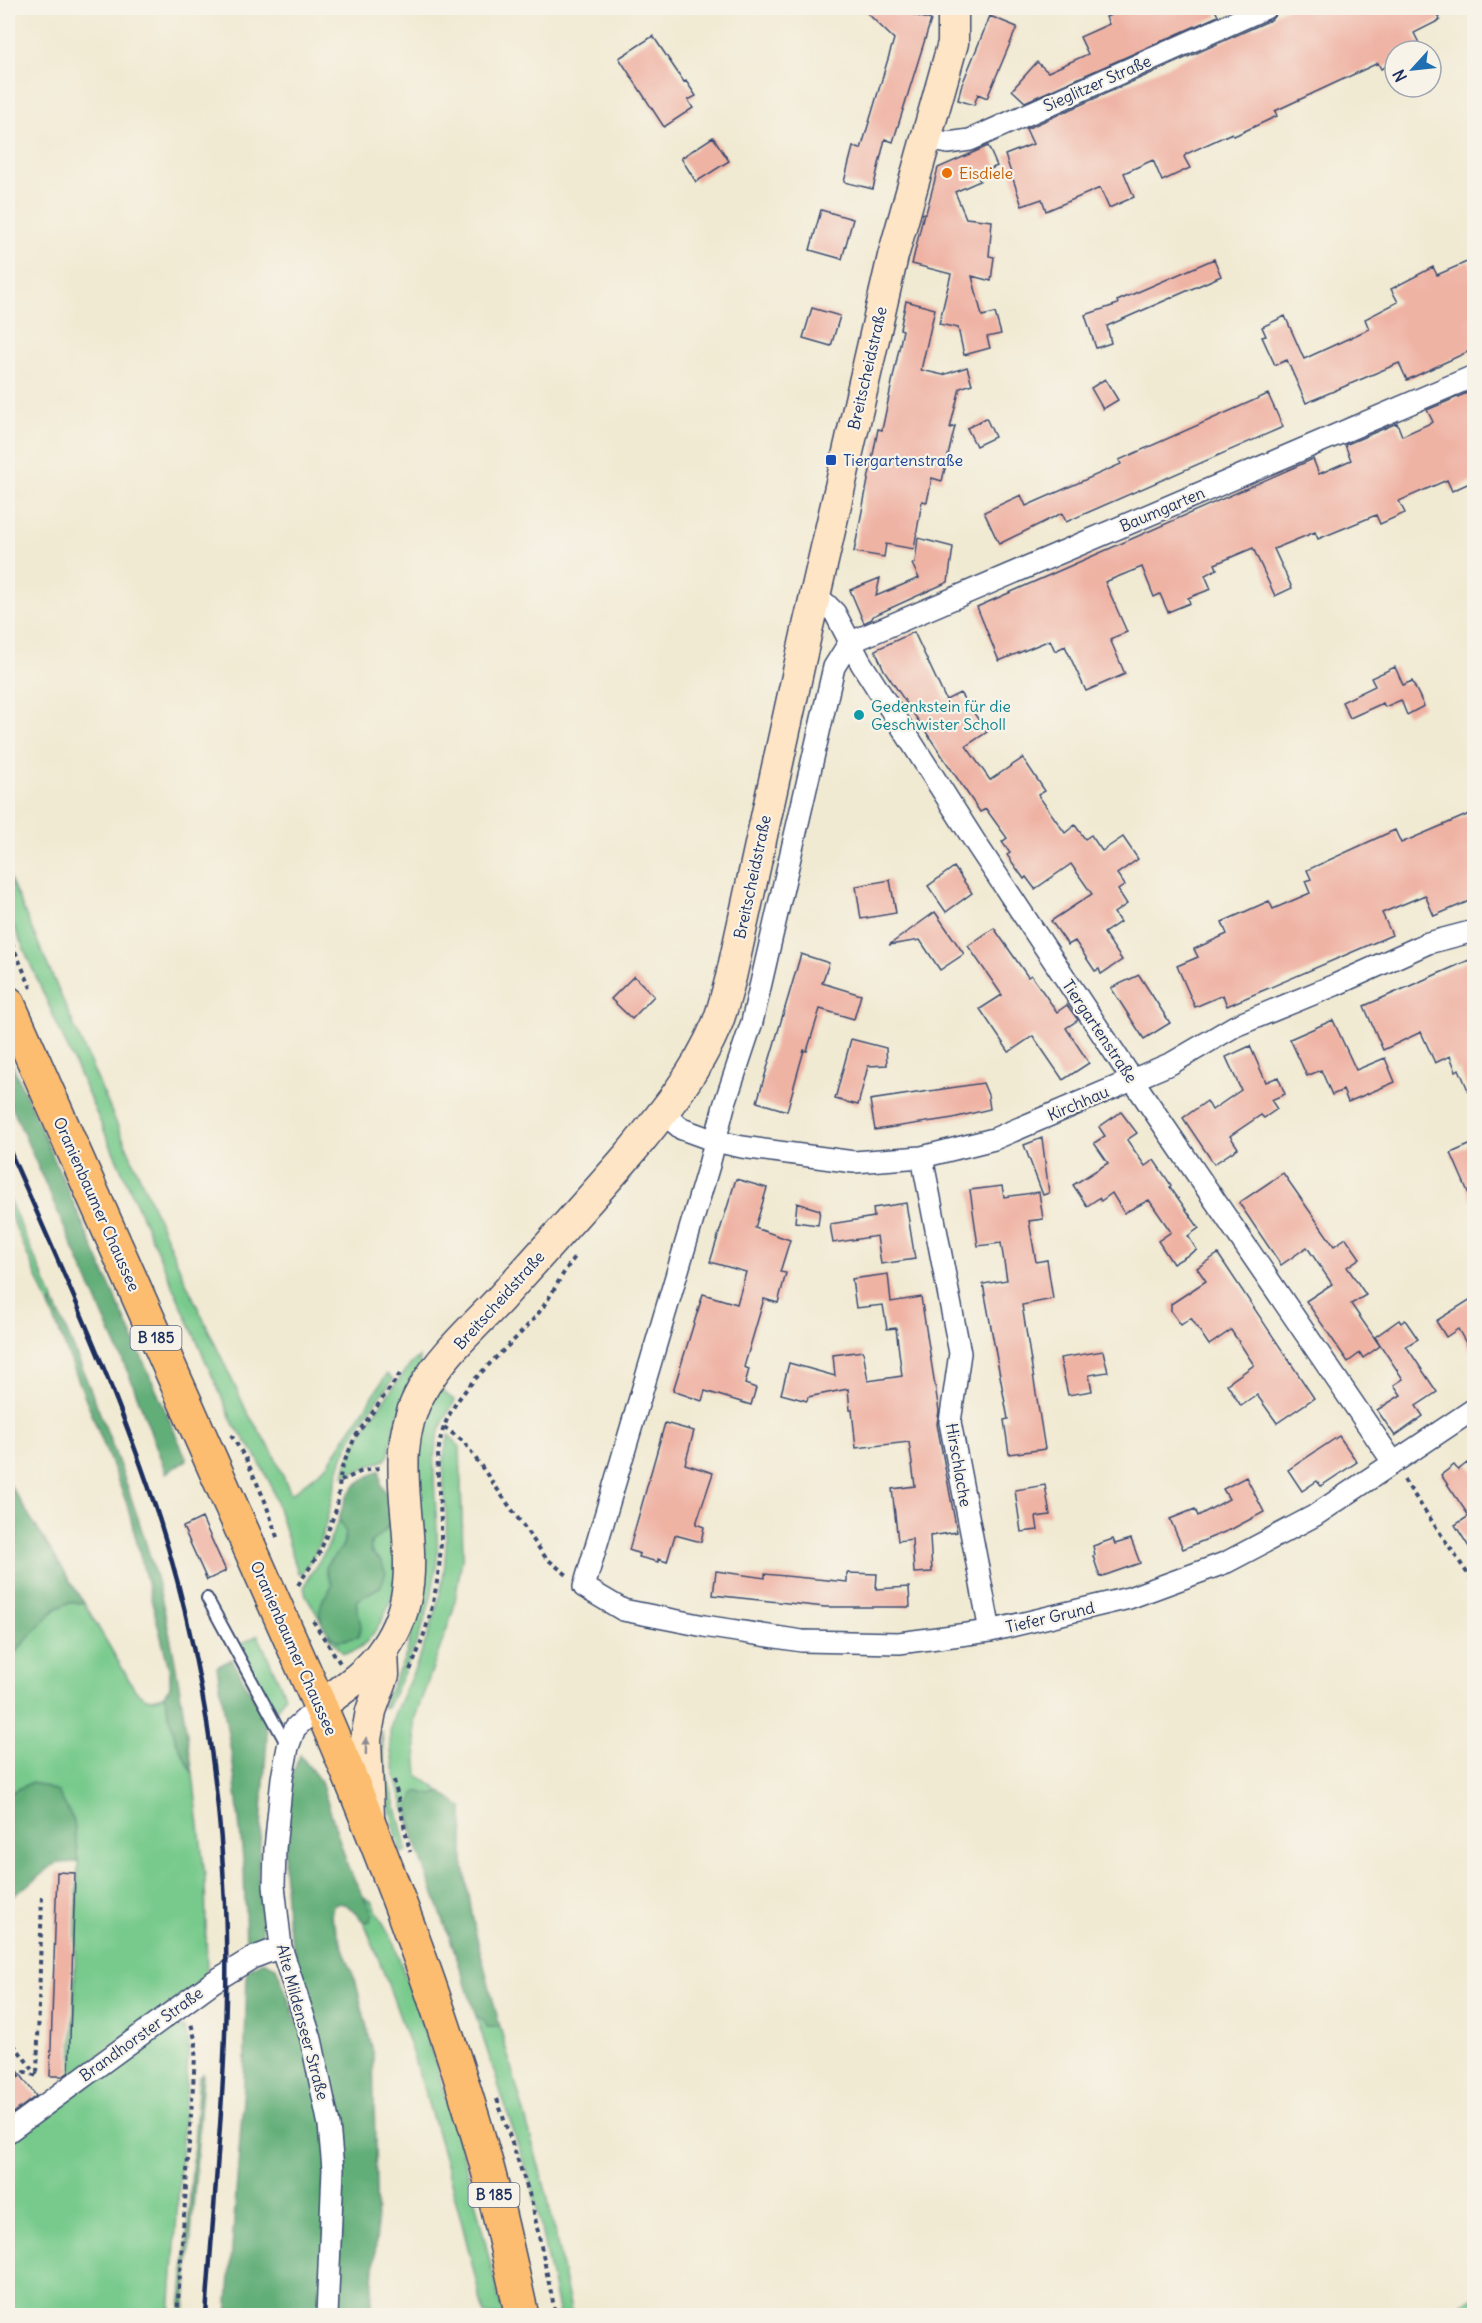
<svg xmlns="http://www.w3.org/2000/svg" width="1482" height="2323" font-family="Delius,sans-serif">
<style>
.green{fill:#78ca8c;stroke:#4a7c75;stroke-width:1.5}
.forest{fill:#62ae78;stroke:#3e6e6b;stroke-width:1.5}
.building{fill:#efb3a4}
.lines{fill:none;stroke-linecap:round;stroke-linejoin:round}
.lane-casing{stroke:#3b4b70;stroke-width:14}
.street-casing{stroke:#3b4b70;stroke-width:24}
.secondary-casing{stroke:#3b4b70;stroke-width:33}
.primary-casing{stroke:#3b4b70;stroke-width:36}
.path{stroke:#3b4b70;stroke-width:4;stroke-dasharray:4.5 4.5;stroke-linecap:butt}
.lane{stroke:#fff;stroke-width:10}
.street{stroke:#fff;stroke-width:21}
.secondary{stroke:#fee5c5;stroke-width:30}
.primary{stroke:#fcbd6f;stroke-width:33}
.rail{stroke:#1b2f5e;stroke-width:4.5}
.oneway{fill:#8c8a92}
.food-dot{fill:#e8710a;stroke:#f7f3e8;stroke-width:2}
.transit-dot{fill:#1a4fb4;stroke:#f7f3e8;stroke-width:2}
.culture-dot{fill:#0f9aa8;stroke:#f7f3e8;stroke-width:2}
.labels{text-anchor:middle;stroke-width:4.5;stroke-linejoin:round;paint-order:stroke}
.shield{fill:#f7f3e8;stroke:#5d6a87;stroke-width:1.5}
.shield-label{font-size:15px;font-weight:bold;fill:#1b2f5e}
.street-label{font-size:16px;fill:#1b2f5e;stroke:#f7f3e8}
.food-label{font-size:16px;fill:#c56008;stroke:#f7f3e8;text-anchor:start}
.transit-label{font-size:16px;fill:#164399;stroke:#f7f3e8;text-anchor:start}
.culture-label{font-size:16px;fill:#0d838f;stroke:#f7f3e8;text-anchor:start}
</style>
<rect width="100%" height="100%" fill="#f7f3e8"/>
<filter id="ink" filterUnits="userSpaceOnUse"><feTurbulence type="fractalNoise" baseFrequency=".0167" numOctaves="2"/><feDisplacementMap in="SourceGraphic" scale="12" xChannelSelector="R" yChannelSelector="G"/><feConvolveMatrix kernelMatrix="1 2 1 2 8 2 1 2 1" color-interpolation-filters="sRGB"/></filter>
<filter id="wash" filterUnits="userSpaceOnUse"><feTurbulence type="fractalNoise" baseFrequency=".008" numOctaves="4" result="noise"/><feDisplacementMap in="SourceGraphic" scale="24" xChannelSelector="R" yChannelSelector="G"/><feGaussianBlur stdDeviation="1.35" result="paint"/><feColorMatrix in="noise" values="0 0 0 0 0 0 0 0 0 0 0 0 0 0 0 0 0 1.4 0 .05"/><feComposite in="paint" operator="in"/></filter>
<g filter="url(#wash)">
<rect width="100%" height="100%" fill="#f1ead3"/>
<path class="green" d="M 8,874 L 183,1276 L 247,1412 L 273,1453 L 291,1494 L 327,1466 L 387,1374 L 393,1379 C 372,1408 348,1435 339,1470 C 329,1505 326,1544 302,1573 L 298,1573 L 271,1485 L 255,1454 L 234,1425 L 8,913 Z
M 8,1197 L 53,1299 L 50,1308 L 8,1209 Z
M 419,1357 L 420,1364 L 425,1367 L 395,1423 L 389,1455 L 385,1460 L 344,1476 C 348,1443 390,1392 411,1364 Z
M 440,1384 L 445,1393 L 455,1401 C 448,1413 440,1425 437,1438 C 429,1478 440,1520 437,1561 C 432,1614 410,1661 387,1708 L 382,1707 L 406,1655 L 422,1593 L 424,1561 L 416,1503 L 419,1435 Z
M 449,1435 L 460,1447 L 463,1553 L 453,1612 L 414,1720 L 418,1775 L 441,1792 L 409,1805 L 413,1836 C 405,1808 389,1762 390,1734 C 392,1712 404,1695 412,1675 C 425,1646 436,1615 442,1584 C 446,1561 447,1535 446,1511 C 444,1484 440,1461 449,1435 Z
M 339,1519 L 346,1533 L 342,1547 L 326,1572 L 333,1584 C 327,1603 318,1598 322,1623 L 306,1595 L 304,1588 L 308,1578 L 325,1552 Z
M 393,1519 C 395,1536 399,1554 398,1570 C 397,1595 373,1653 343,1653 L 327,1634 L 338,1641 L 357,1611 L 356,1601 L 381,1586 L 381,1561 L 371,1552 L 371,1542 L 384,1532 Z
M 68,1603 L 84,1603 L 135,1690 C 145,1699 151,1702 164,1695 L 176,1741 L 193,1774 L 205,1877 L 207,1977 L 72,2075 L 78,1862 L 74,1821 L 33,1782 L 8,1794 L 8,1660 L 55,1609 Z
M 258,1635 L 285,1695 L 277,1710 L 272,1706 L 239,1645 Z
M 382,1730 L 383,1755 L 407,1851 L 401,1853 L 379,1764 Z
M 362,1896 L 371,1901 L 393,1941 L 436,2065 L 472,2188 L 503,2315 L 484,2315 C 454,2182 416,2050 364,1922 L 370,1921 Z
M 476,2016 L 483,2019 L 486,2027 L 500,2027 L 547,2195 L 572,2315 L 559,2315 L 534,2195 Z
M 173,2023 L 184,2029 L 189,2042 L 170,2315 L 8,2315 L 8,2143 Z
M 1474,2297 L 1474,2315 L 1439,2315 Z"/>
<path class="forest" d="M 8,1055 L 187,1460 L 166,1473 L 132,1382 L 8,1098 Z
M 53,1299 C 92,1391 130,1484 157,1581 C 174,1644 183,1710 193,1774 L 176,1741 L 164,1695 L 170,1687 L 170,1672 L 127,1504 L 50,1308 Z
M 380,1470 L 381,1485 L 391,1500 L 393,1519 L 384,1532 L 371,1542 L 371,1552 L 381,1561 L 386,1573 L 381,1586 L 356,1601 L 361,1626 L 358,1637 L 338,1641 C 325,1633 315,1618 322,1602 C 324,1595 330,1592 332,1585 C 319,1558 330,1565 342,1547 C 344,1544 345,1537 346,1533 L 339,1519 C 347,1488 353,1485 380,1470 Z
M 8,1482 L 84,1603 L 68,1603 L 55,1609 L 8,1660 Z
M 232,1659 L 266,1721 L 267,1737 L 258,1875 L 263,1939 L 246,1949 L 244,1868 L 233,1764 L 217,1667 Z
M 300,1755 L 321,1782 L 348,1867 L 373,1915 L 370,1921 L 364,1922 L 347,1905 L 339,1903 L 333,1906 L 331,1916 L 356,1983 L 373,2052 L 377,2231 L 370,2315 L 227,2316 L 244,2085 L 247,1970 L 263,1961 L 276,1967 L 297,2022 L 311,2018 L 287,1921 L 284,1864 L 292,1775 Z
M 32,1782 L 58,1792 L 74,1821 L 78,1862 L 56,1863 L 8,1900 L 8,1794 Z
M 417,1791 L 432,1795 L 441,1792 L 463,1809 L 463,1861 L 475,1931 L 500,2027 L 486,2027 L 483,2019 L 476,2016 L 456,1955 L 413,1836 L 409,1805 Z
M 203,2074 L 185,2315 L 181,2315 L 199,2078 Z"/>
<g id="blocks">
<path class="building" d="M 862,8 L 892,8 L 931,20 L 893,142 L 885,139 L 873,189 L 844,182 L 853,147 L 861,149 L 894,39 Z
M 1127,8 L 1214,8 L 1218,16 L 1025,102 L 1012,90 L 1037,62 L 1048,72 L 1088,54 L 1080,37 L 1109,24 L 1106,17 Z
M 1288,8 L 1434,8 L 1440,20 L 1414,33 L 1423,51 L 1395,51 L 1395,62 L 1381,69 L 1378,63 L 1275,111 L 1277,116 L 1234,136 L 1232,133 L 1186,154 L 1184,157 L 1190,168 L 1162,181 L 1153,160 L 1124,173 L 1134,197 L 1109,208 L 1100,188 L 1046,211 L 1042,199 L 1022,206 L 1005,155 L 1033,144 L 1026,129 L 1271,20 L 1278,12 Z
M 990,16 L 1017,27 L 987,98 L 978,94 L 974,105 L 958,100 L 961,87 Z
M 653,36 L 684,82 L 686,81 L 696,96 L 688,100 L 693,108 L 664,127 L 619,58 Z
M 713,137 L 729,161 L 696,182 L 681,158 Z
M 988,146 L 997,166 L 977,175 L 980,181 L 955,192 L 966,218 L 992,221 L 989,256 L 994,257 L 991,281 L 972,276 L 982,316 L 995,313 L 1001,334 L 987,337 L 990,348 L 964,355 L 958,328 L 939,324 L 951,274 L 912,264 L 924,213 L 926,213 L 938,168 Z
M 821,210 L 853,219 L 842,259 L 810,250 Z
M 1214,259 L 1221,276 L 1107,326 L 1111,343 L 1096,348 L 1085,315 L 1118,304 L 1117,301 Z
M 1469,261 L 1474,274 L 1474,349 L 1407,380 L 1399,363 L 1306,403 L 1287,360 L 1275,365 L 1262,337 L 1266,336 L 1262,327 L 1285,316 L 1304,359 L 1369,329 L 1365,319 L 1398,302 L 1391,289 L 1433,267 L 1437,275 Z
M 906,301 L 935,309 L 921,370 L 943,375 L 967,367 L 972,384 L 960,388 L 950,428 L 955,426 L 942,481 L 932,478 L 927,502 L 922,501 L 914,549 L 886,544 L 884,557 L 854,552 L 878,429 L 882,430 L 903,330 L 900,329 Z
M 812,308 L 840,316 L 831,346 L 803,338 Z
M 1105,379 L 1118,400 L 1103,409 L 1091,388 Z
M 1474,390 L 1474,481 L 1452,491 L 1447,480 L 1399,501 L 1405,513 L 1380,524 L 1376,515 L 1318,539 L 1315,532 L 1274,549 L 1292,588 L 1275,596 L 1253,548 L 1215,564 L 1217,569 L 1205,575 L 1211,589 L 1188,598 L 1190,603 L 1168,612 L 1160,594 L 1154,597 L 1142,567 L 1105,582 L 1127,632 L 1110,639 L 1125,674 L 1086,691 L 1065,646 L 1055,651 L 1050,640 L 999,661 L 977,607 L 1313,459 L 1319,474 L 1351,460 L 1345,445 L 1397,423 L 1402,436 L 1433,422 L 1427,410 Z
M 1268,394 L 1283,427 L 1066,522 L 1062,513 L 999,544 L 984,512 L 1021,495 L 1026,506 L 1121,464 L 1119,460 Z
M 986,418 L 995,437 L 976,446 L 967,428 Z
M 918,538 L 953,547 L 948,582 L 873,616 L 872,619 L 864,623 L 850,590 L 880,578 L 876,596 L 919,578 L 912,564 L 915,563 Z
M 914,632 L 946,700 L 960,693 L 987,732 L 966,746 L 990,780 L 1023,758 L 1045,791 L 1038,795 L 1065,833 L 1075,825 L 1085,839 L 1091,835 L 1102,851 L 1123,837 L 1138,859 L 1117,874 L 1125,885 L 1118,890 L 1127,904 L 1114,913 L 1120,922 L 1104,933 L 1122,960 L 1101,974 L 1099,969 L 1095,971 L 1075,941 L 1068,945 L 1051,921 L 1092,894 L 1071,864 L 1035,889 L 1026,877 L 1024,879 L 1007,855 L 1010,853 L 1002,842 L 1007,838 L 986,809 L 980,812 L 884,670 L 875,650 Z
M 1395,667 L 1403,685 L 1412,681 L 1424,706 L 1407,715 L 1401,700 L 1385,707 L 1383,703 L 1350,718 L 1342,702 L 1375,686 L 1371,678 Z
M 1474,812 L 1474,899 L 1434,916 L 1425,895 L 1382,913 L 1392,935 L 1227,1006 L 1223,995 L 1195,1007 L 1177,966 L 1198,957 L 1194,949 L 1227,934 L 1222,922 L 1269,901 L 1273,909 L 1310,893 L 1305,881 L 1311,879 L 1307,870 L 1386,834 L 1395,830 L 1401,843 Z
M 954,867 L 972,893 L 946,912 L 928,886 Z
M 890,880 L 896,913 L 861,919 L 856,886 Z
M 935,912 L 964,954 L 940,970 L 920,940 L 889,945 Z
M 994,928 L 1028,977 L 1031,975 L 1057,1012 L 1067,1005 L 1078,1020 L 1066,1028 L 1089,1063 L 1063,1080 L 1033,1036 L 1009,1052 L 980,1009 L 1002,995 L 968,946 Z
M 801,954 L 829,963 L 822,983 L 861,995 L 854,1019 L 820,1009 L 807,1051 L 804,1050 L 787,1111 L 757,1102 Z
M 1474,958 L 1474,1104 L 1459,1069 L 1456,1071 L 1450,1056 L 1435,1063 L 1421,1032 L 1383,1050 L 1364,1006 Z
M 1139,975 L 1170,1023 L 1144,1039 L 1111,988 Z
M 634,976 L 654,996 L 632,1019 L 611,999 Z
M 1333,1020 L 1356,1070 L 1385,1058 L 1395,1082 L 1348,1102 L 1343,1090 L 1332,1095 L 1321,1070 L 1307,1076 L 1290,1039 Z
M 851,1039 L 886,1048 L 887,1065 L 868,1066 L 858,1105 L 835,1099 Z
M 1250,1046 L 1266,1082 L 1278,1077 L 1285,1094 L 1271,1100 L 1277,1109 L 1264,1118 L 1261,1115 L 1230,1136 L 1238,1148 L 1214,1164 L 1183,1118 L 1207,1101 L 1212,1110 L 1241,1090 L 1226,1057 Z
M 983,1083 L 988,1095 L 990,1109 L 953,1118 L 875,1130 L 870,1100 Z
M 1121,1112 L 1137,1133 L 1127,1140 L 1145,1166 L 1154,1160 L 1171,1185 L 1170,1187 L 1199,1228 L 1188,1236 L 1197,1250 L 1173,1264 L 1158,1241 L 1171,1232 L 1149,1200 L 1124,1213 L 1112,1193 L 1101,1201 L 1099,1198 L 1087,1206 L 1073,1185 L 1108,1163 L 1094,1143 L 1105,1136 L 1099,1127 Z
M 1042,1138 L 1049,1193 L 1043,1195 L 1024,1145 Z
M 1474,1143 L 1474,1206 L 1451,1153 Z
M 1283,1173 L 1334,1246 L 1346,1238 L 1360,1258 L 1347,1267 L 1366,1295 L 1351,1304 L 1380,1346 L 1363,1358 L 1360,1353 L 1348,1362 L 1306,1301 L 1332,1284 L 1307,1247 L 1281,1265 L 1239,1203 Z
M 736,1179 L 767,1188 L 755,1228 L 790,1240 L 780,1272 L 786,1273 L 778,1303 L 764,1299 L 744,1367 L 749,1369 L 745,1384 L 756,1388 L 751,1405 L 705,1391 L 702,1401 L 673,1391 L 703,1294 L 737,1304 L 746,1272 L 710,1262 Z
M 1002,1186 L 1004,1197 L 1039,1192 L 1043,1219 L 1029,1221 L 1036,1262 L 1047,1260 L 1053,1299 L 1022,1305 L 1045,1449 L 1009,1454 L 1004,1420 L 1008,1419 L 983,1284 L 1007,1280 L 1001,1243 L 978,1246 L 970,1190 Z
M 797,1203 L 820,1210 L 818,1225 L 795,1222 Z
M 906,1203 L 915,1259 L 881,1264 L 877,1236 L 833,1243 L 830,1224 L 874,1217 L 873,1208 Z
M 1218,1254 L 1314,1398 L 1277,1423 L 1257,1395 L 1241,1406 L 1227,1384 L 1254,1365 L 1231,1330 L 1209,1345 L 1191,1318 L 1181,1325 L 1171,1311 L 1171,1304 L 1206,1281 L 1197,1268 Z
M 888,1274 L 891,1302 L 921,1297 L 939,1411 L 937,1424 L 957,1532 L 930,1536 L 932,1572 L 914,1573 L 912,1539 L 898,1541 L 892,1489 L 915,1486 L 909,1442 L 856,1448 L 852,1410 L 850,1410 L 848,1389 L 808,1397 L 807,1401 L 781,1394 L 789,1363 L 835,1376 L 833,1355 L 863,1351 L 868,1381 L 902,1376 L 896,1328 L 887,1329 L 883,1305 L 856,1308 L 852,1279 Z
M 1474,1297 L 1474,1357 L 1458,1329 L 1446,1337 L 1436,1321 Z
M 1399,1320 L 1401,1323 L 1405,1320 L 1418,1339 L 1406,1346 L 1437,1392 L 1416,1406 L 1423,1416 L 1395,1436 L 1377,1410 L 1401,1395 L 1394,1385 L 1403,1379 L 1375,1337 Z
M 1103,1351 L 1108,1372 L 1089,1375 L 1092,1391 L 1068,1395 L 1060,1358 Z
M 665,1423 L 694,1431 L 685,1464 L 713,1473 L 696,1524 L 704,1527 L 701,1542 L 675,1535 L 667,1562 L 658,1559 L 658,1562 L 639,1557 L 640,1554 L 629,1550 Z
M 1339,1436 L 1357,1462 L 1321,1486 L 1317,1481 L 1302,1491 L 1288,1470 Z
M 1467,1463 L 1474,1473 L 1474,1555 L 1455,1525 L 1469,1516 L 1441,1475 L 1454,1465 L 1458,1470 Z
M 1246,1477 L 1264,1512 L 1232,1529 L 1183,1549 L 1170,1519 L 1195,1509 L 1198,1516 L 1229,1499 L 1223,1489 Z
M 1045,1485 L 1050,1515 L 1036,1517 L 1038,1530 L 1021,1532 L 1015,1490 Z
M 202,1518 L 226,1571 L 207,1580 L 183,1527 Z
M 1113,1539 L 1115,1544 L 1131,1539 L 1140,1563 L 1100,1577 L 1093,1556 L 1095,1555 L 1093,1546 Z
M 716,1571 L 765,1578 L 765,1574 L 847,1582 L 847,1573 L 877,1574 L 876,1589 L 909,1587 L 910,1607 L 825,1607 L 713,1595 Z
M 57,1872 L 75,1873 L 69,2072 L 63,2076 L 50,2076 Z
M 8,2057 L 36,2096 L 8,2117 Z"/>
</g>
</g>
<g filter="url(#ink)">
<use href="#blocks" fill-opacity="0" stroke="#3b4b70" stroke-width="1.5"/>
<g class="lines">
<g class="lane-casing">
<path id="lane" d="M 207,1598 L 288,1747"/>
</g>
<g class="street-casing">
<path id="street" d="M 924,138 L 948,143 L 970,140 L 1266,8
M 1474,376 L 849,643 L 834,667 L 752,1022 L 724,1106 L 709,1165 L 584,1587 L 623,1610 L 704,1626 L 802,1641 L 899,1643 L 990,1631 L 1129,1598 L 1227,1562 L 1314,1516 L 1474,1409
M 814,599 L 826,604 L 835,613 L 861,663 L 977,845 L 1132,1079 L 1393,1462
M 663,1113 L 682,1129 L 715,1141 L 742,1147 L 854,1162 L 922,1157 L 994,1139 L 1172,1063 L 1235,1026 L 1335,985 L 1428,943 L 1474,931
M 922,1157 L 960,1353 L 950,1422 L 990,1631
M 320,1706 L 295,1728 L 288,1747 L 282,1778 L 275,1849 L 274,1886 L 281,1947 L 311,2039 L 329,2125 L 333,2169 L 327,2316
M 8,2132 L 213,1982 L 252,1958 L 281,1947"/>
</g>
<g class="secondary-casing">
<path id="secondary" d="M 320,1706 C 342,1690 369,1672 384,1649 C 443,1565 373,1475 422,1390 C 441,1356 474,1327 501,1298 C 545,1249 589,1201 631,1152 C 664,1112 697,1072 717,1024 C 723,1009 727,992 731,977 L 806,635 L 893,256 L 953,43 L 953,8
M 369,1817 L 366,1739 L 371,1711 L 384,1675 L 383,1651"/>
</g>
<g class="primary-casing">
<path id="primary" d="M 8,1003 L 320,1706 C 383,1852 440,2002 484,2156 C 499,2209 510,2262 522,2316"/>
</g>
<path class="path" d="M 8,935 L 31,988
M 444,1427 L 464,1442 L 546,1558 L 567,1575
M 231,1435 L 246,1459 L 265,1501 L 278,1540
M 1404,1480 L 1474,1583
M 341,1481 L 362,1471 L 379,1468
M 298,1585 L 320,1552 L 337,1507 L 341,1470 L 355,1437 L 400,1374
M 313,1621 L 340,1663
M 410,1670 C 430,1626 442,1576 441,1527 C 441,1495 432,1459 444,1427 C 460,1382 511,1349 540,1311 C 553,1294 561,1274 575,1257
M 394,1780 L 410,1852
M 8,2037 L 37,2075
M 8,2082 L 25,2072 L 37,2076 L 42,1894
M 497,2099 L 531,2199 L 556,2316
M 177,2316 L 196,2043 L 191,2023"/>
<use href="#lane" class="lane"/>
<use href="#street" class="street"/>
<use href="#secondary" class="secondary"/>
<use href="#primary" class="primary"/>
<path class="rail" d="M 8,1147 C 60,1265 114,1383 155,1506 C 197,1633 219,1770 225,1904 C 231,2041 215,2179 206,2316"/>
</g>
<defs><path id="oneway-solid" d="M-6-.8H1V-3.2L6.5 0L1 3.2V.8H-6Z" transform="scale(1.5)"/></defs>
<use class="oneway" href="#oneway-solid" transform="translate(366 1746) rotate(-89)"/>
</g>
<circle class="food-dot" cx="947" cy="173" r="6"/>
<rect class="transit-dot" x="825" y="454" width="12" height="12" rx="3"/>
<circle class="culture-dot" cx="859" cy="715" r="6"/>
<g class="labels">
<g class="shield">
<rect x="130.5" y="1326" width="51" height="24" rx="4.5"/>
<rect x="468.5" y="2183" width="51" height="24" rx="4.5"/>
</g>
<g class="shield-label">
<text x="156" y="1343">B 185</text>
<text x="494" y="2200">B 185</text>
</g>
<g class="street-label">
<text transform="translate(1097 83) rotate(-24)" y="6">Sieglitzer Straße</text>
<text transform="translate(867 368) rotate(-77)" y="6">Breitscheidstraße</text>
<text transform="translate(1162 509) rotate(-23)" y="6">Baumgarten</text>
<text transform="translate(752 877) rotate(-78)" y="6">Breitscheidstraße</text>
<text transform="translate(1100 1031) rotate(56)" y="6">Tiergartenstraße</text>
<text transform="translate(1078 1103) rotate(-23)" y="6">Kirchhau</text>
<text transform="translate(97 1204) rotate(66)" y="6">Oranienbaumer Chaussee</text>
<text transform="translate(499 1300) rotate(-48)" y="6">Breitscheidstraße</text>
<text transform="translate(959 1465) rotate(80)" y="6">Hirschlache</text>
<text transform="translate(1050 1617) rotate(-13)" y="6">Tiefer Grund</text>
<text transform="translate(294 1648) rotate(66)" y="6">Oranienbaumer Chaussee</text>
<text transform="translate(303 2022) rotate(75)" y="6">Alte Mildenseer Straße</text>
<text transform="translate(141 2034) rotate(-36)" y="6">Brandhorster Straße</text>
</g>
<g class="food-label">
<text x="959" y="179">Eisdiele</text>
</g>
<g class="transit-label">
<text x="843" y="466">Tiergartenstraße</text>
</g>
<g class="culture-label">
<text x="871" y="712">Gedenkstein für die<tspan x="871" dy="18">Geschwister Scholl</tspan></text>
</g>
</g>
<rect width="1482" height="2323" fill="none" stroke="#f7f3e8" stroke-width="30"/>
<g transform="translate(1413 69) rotate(243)"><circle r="28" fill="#f7f3e8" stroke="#9fa5b1" stroke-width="1.5"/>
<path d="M0-4.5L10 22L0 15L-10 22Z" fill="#1f6fb2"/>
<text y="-9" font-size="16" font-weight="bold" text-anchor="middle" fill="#1b2f5e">N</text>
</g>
</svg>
